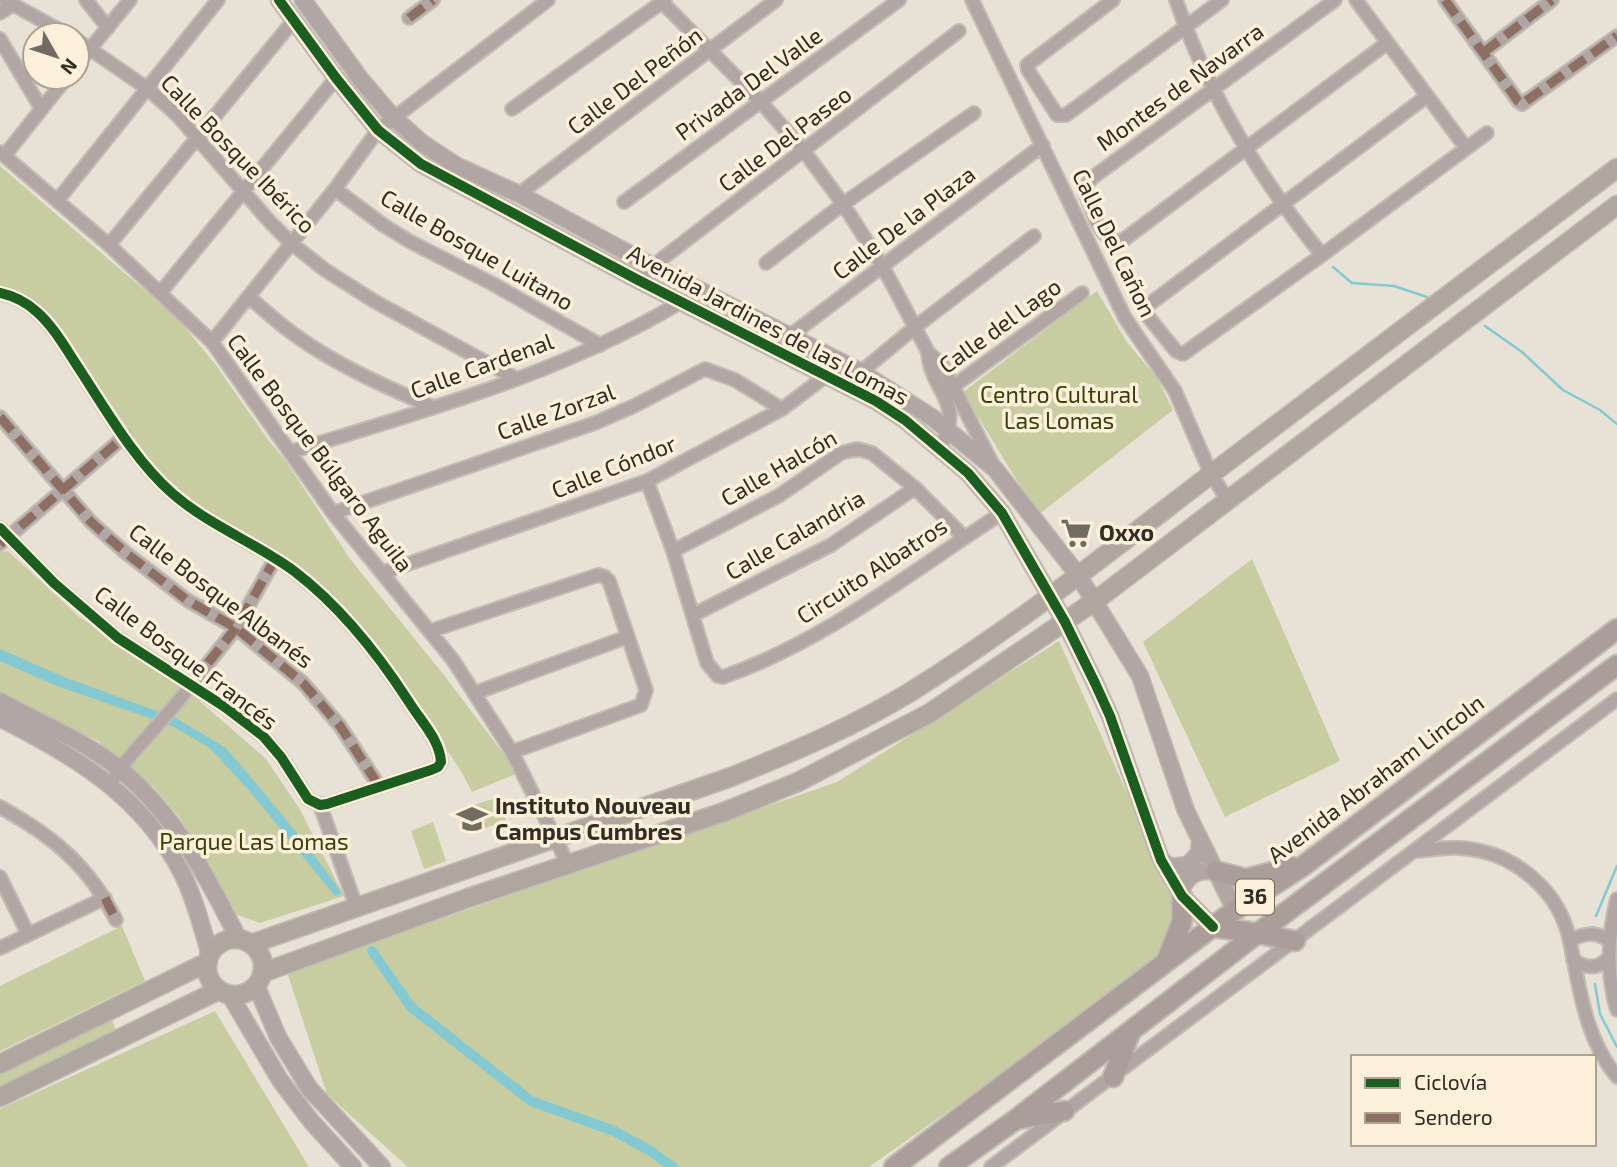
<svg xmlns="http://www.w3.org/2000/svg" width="1617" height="1167" font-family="'Exo 2',sans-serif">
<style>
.green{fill:#c7cca1}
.water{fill:#84c8d2}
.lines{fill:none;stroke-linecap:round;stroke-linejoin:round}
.stream{stroke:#84c8d2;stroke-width:2.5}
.canal{stroke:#84c8d2;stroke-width:10}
.minor-casing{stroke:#c1bcb4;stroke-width:16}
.tertiary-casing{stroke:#c1bcb4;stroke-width:19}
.secondary-casing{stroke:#c1bcb4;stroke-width:21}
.primary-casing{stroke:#c1bcb4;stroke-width:23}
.minor{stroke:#b1a6a3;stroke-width:12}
.tertiary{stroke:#b1a6a3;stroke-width:16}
.secondary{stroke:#b0a6a0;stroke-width:18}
.primary{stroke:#ab9e9a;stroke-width:19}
.quiet{stroke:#8d6e63;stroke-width:9;stroke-dasharray:18 9;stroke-linecap:butt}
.cycleway-casing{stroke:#fdf0db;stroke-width:15}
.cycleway{stroke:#1b5e20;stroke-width:10}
.labels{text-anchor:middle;stroke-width:7;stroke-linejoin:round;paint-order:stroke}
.shield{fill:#fdf0db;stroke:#6e675b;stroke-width:2}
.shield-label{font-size:21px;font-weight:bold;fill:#312c24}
.street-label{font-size:23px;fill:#312c24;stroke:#fdf0db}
.park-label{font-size:23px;fill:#394007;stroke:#fdf0db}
.poi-label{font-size:23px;font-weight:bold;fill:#312c24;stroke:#fdf0db;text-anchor:start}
</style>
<rect width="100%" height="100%" fill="#e7e1d6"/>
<path class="green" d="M 0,166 L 177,318 L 215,364 L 269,441 L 286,461 L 350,559 L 444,675 L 518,773 L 472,792 L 461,771 L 408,692 L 339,604 L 278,551 L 217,521 L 156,469 L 54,321 L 0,287 Z
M 1097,291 L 1126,341 L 1157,378 L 1173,410 L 1038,515 L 963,392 Z
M 8,551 L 78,616 L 195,697 L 266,759 L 299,808 L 344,896 L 260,923 L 235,914 L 212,882 L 192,844 L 191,836 L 179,817 L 152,785 L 144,784 L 117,755 L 101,751 L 100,742 L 0,693 L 0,552 Z
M 1252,559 L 1340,761 L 1225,817 L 1143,642 Z
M 1059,641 L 1172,894 L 1198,935 L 869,1167 L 408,1167 L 327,1094 L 287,972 L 837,782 Z
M 499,797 L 506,821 L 476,831 L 468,807 Z
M 433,822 L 446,861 L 424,869 L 411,831 Z
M 122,926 L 145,981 L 0,1051 L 0,986 Z
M 215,1011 L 309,1167 L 0,1167 L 0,1109 Z
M 109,1013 L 117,1032 L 0,1089 L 0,1069 Z"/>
<path class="water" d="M 0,649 L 64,677 L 176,718 L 226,748 L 260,788 L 306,844 L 342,893 L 335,896 L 252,794 L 210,748 L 172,726 L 57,686 L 0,661 Z"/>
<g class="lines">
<path class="stream" d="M 1333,267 L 1352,283 L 1394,286 L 1427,297
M 1485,326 L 1522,352 L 1563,390 L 1600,410 L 1617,424
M 1596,916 L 1617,866
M 1595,984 L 1600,1014 L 1617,1047"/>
<path class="canal" d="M 372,951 L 411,1007 L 531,1101 L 614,1131 L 649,1150 L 673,1167"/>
<g class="minor-casing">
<path id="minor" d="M 5,0 L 68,35
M 86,0 L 108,28
M 660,0 L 760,101 L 804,151 L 843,204 L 882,265 L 928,352 L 942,365 L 993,465
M 972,0 L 1125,318 L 1175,391 L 1211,474 L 1227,499
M 1113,0 L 1027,65 L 1028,70 L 1057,115 L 1066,115 L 1222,0
M 1176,0 C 1208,94 1260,179 1322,255
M 1335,0 L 1092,178 L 1086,186 L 1085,193 C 1093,210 1099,243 1122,241 L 1387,43
M 1356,0 L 1466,148
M 1445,0 L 1518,101 L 1522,104 L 1617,36
M 0,13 L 13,4
M 409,18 L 433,0
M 0,39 L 41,108
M 77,40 L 148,89 L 177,115 L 270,222 L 291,243 L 325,270 L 374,301 L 515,378
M 1484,52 L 1552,0
M 77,65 L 130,0
M 1427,96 L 1147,306 L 1146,314 L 1176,351 L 1183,354 L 1322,255 L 1487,133
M 512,109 L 665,0
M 0,152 L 109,245 L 212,342 L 333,513 L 453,660 L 512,752 L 568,864
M 5,155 L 67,77
M 335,189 L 383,225 L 409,241 L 491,283 L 600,345
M 519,194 L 776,0
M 57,201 L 218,0
M 624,202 L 899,0
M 109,245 L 294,20
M 766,263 L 843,204 L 974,113
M 638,280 L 663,258 L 959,31
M 161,292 L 336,78
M 0,293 C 14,296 27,303 37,312 C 54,327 66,349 78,367 C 106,410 135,461 173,494 C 210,526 256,543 294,571 C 340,606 378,654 409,702 C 420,720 440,740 441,762 L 438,767 L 431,770 L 327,804 L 320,805 L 308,799 L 281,757 L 263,736 L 225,707 L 118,638 L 54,583 L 0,528
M 249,297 C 264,310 279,324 295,335 C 336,365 386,387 433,407
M 791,335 L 1043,145
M 212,342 L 335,189 L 378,130 L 548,0
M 928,352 C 930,393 968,401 939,449
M 861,372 L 914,328 L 1034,236
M 944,393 L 1082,293
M 0,417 L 91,522 L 126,553 L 187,600 L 236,628 L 303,683 L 340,726 L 379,786
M 290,452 C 423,411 561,374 681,302
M 647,481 L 673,551 L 707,663 L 718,676 L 723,677 C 826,641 912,571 1002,513
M 333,513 L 595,423 L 634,406 L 705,369 L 735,380 L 782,409
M 0,544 L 125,436
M 673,551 L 780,495 L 841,453 L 857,449 L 872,453 L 915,488 L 964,537
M 382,573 L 647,481 L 782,409 L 843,363
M 693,615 L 831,545 L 915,488
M 430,631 L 598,575 L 605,577 L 609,581 L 646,690 L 641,705 L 512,752
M 475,693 L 627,637
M 111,784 L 119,769 L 176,704 L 236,628 L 275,559
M 320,805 L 356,906
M 0,807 C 53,836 89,866 116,920
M 1417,851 C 1431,850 1446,847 1460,848 C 1513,851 1560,890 1570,942 C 1580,990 1585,1038 1617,1077
M 0,877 L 28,934
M 1617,899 C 1608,935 1606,974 1617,1010
M 1570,940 C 1586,933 1595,931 1610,941
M 0,948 L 105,898
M 1573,960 C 1587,969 1597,969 1609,958
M 991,1167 L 1617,699"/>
</g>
<g class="tertiary-casing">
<path id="tertiary" d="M 279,0 L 336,78 L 378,130 L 421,164 L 638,280 L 876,401 L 905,420 L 968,473 L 1002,513 L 1065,622 L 1095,683 L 1110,716 L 1161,860 L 1182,896 L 1213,927
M 303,0 L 362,81 L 393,117 L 422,143 L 457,166 L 519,194 L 654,267 L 861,372 L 933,418 L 995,469 L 1078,575 L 1140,676 L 1186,811 L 1235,910
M 0,701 C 40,723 85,741 121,770 C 175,815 208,878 239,940
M 0,718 C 75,756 142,796 182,873 C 195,899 202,928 210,955
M 1161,860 L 1170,867 L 1188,865 L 1199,853 L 1200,841
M 1180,892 C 1188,874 1196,870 1216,871
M 256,985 L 278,1037 L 309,1088 L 382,1167
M 230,995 L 280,1080 L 311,1121 L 353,1167"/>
</g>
<g class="secondary-casing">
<path id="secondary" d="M207 967a28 28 0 1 1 56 0a28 28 0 1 1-56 0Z
M 251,944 L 731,777 C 793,752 855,726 912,691 C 1016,626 1113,549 1210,475 C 1346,372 1481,270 1617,168
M 262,973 L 468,898 L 724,812 L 798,782 L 930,713 L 1095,601 L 1617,205
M 0,1064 L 208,962
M 0,1097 L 219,990"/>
</g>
<g class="primary-casing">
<path id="primary" d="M 1216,871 L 1246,879 L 1292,867
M 1213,927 L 1250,932 L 1295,941
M 1166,962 L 1182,921 L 1182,896
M 1113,1077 L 1130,1033
M 1019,1119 L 1064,1111
M 894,1167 L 1235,910 L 1303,866 L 1617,629
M 949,1167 L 1015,1120 L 1258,933 L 1617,665"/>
</g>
<use href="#minor" class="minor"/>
<use href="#tertiary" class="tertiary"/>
<use href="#secondary" class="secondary"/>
<use href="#primary" class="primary"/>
<path class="quiet" d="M 1445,0 L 1518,101 L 1522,104 L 1617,36
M 409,18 L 433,0
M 1484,52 L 1552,0
M 0,417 L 91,522 L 126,553 L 187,600 L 236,628 L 303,683 L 340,726 L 379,786
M 0,544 L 125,436
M 191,684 L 236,628 L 275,559
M 105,898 L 116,920"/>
<g class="cycleway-casing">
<path id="cycleway" d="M 279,0 L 336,78 L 378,130 L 421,164 L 638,280 L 876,401 L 905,420 L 968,473 L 1002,513 L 1065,622 L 1095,683 L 1110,716 L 1161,860 L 1182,896 L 1213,927
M 0,293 C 14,296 27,303 37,312 C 54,327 66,349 78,367 C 106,410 135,461 173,494 C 210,526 256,543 294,571 C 340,606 378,654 409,702 C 420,720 440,740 441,762 L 438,767 L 431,770 L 327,804 L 320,805 L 308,799 L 281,757 L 263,736 L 225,707 L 118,638 L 54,583 L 0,528"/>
</g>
<use href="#cycleway" class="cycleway"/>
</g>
<defs>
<g id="supermarket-bare" transform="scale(2.415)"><path d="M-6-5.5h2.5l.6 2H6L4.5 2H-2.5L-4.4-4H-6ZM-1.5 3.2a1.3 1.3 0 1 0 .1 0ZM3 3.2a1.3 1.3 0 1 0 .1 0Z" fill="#716b62" stroke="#fdf0db" stroke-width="2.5" paint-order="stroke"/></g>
<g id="school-bare" transform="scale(2.415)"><path d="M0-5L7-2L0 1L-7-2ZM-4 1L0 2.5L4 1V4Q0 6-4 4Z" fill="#716b62" stroke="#fdf0db" stroke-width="2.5" paint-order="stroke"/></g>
</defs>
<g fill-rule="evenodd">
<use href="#supermarket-bare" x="1076" y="533"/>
<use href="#school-bare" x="472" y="819"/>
</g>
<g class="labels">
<rect class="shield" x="1236" y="879.5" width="38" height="35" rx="5"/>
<g class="shield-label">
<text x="1255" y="904">36</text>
</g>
<g class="street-label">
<text transform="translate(635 81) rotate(-37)" y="8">Calle Del Peñón</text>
<text transform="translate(749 84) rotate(-36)" y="8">Privada Del Valle</text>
<text transform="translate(1180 87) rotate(-36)" y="8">Montes de Navarra</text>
<text transform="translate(785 139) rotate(-37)" y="8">Calle Del Paseo</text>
<text transform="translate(238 154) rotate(46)" y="8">Calle Bosque Ibérico</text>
<text transform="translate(904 223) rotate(-37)" y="8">Calle De la Plaza</text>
<text transform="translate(1114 243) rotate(64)" y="8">Calle Del Cañon</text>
<text transform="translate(477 250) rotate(30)" y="8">Calle Bosque Luitano</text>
<text transform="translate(768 325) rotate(28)" y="8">Avenida Jardines de las Lomas</text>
<text transform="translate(1000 326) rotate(-36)" y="8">Calle del Lago</text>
<text transform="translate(482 366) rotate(-20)" y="8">Calle Cardenal</text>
<text transform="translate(556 412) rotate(-20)" y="8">Calle Zorzal</text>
<text transform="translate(320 453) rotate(53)" y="8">Calle Bosque Búlgaro Aguila</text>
<text transform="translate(614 467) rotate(-22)" y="8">Calle Cóndor</text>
<text transform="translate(779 468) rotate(-30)" y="8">Calle Halcón</text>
<text transform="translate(795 535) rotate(-30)" y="8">Calle Calandria</text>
<text transform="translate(872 571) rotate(-33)" y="8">Circuito Albatros</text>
<text transform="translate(221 596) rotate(37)" y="8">Calle Bosque Albanés</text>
<text transform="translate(186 658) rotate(37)" y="8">Calle Bosque Francés</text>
<text transform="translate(1376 779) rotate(-37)" y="8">Avenida Abraham Lincoln</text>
</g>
<g class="park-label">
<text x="1059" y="403">Centro Cultural<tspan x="1059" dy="26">Las Lomas</tspan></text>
<text x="254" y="850">Parque Las Lomas</text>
</g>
<g class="poi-label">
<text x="1099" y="541">Oxxo</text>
<text x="495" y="814">Instituto Nouveau<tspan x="495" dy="26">Campus Cumbres</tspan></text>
</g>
</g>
<rect x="1351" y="1055" width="245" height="91" fill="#fdf0db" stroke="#aba292" stroke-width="2"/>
<rect x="1365" y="1078" width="35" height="10" fill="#1b5e20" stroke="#aba292" stroke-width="2"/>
<text x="1414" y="1090" font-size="21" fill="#312c24">Ciclovía</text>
<rect x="1365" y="1113" width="35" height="10" fill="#8d6e63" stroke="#aba292" stroke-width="2"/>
<text x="1414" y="1125" font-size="21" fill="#312c24">Sendero</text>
<g transform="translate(56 56) rotate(129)"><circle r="33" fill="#fdf0db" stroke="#aba292" stroke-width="2"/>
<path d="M0-5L12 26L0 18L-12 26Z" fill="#716b62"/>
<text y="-10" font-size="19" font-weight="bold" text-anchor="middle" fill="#312c24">N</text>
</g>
</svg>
